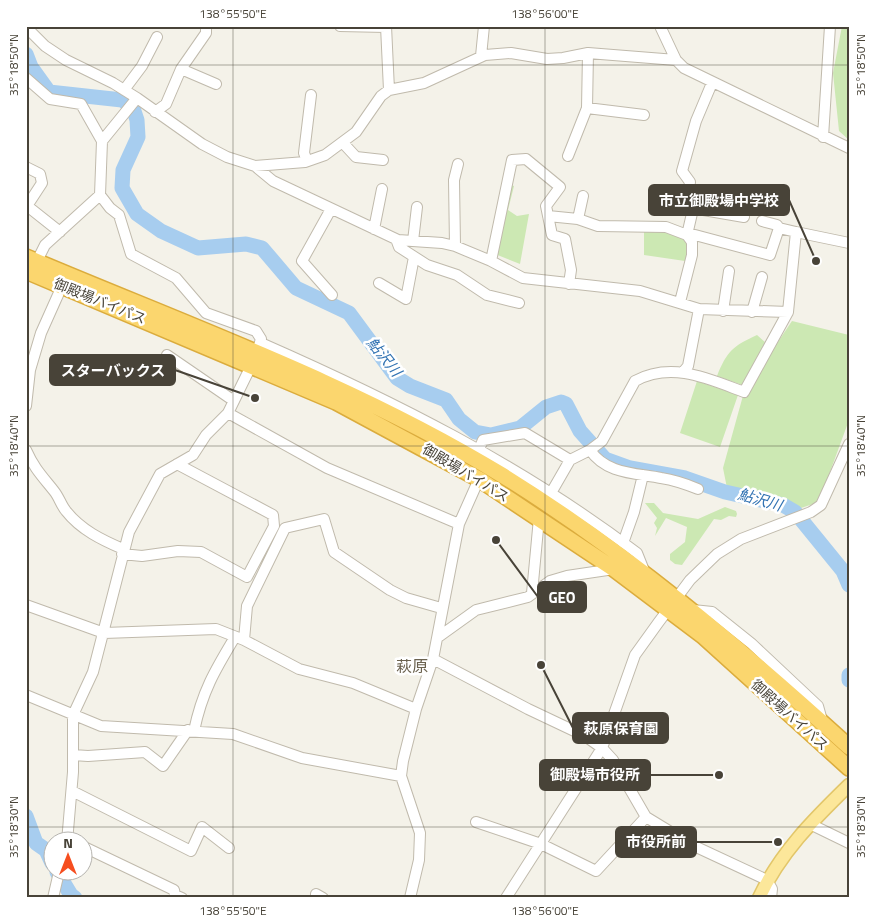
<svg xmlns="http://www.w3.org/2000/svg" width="875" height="924" font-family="'Titillium Web','Noto Sans JP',sans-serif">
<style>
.green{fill:#cce8b3}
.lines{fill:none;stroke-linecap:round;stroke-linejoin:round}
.river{stroke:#a7cdef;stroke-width:15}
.minor-casing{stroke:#c0baac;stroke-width:12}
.major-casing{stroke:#e2c66a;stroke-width:15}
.highway-casing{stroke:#dbac3d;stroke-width:18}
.minor{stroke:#fff;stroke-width:10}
.major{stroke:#fce79a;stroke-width:12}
.highway{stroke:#fbd66e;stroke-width:15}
.ticks{fill:none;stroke:#484338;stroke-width:1;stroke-opacity:0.45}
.labels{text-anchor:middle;stroke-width:5;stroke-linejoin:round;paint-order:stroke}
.street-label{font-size:14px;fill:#484338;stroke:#fff}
.water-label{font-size:15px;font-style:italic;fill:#3273b3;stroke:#fff}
.quarter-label{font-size:16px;fill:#6b624f;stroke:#fff}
.leader{fill:none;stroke:#484338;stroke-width:2}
.callout-dot{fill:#484338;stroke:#fff;stroke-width:2}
.callout{fill:#484338;stroke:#484338;stroke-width:2}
.callout-label{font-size:15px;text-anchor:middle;font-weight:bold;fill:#fff}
.neatline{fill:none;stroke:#484338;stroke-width:2}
.ticks-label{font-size:12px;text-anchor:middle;fill:#484338}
</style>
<rect width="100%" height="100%" fill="#f4f2e9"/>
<path class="green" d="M 842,26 L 849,26 L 849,140 L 839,131 L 833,73 Z
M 509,184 L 514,186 L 508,210 L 517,216 L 529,214 L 520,264 L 495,254 Z
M 644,229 L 667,230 L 692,242 L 685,261 L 644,255 Z
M 792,321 L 849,335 L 849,420 L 819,502 L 801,508 L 727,488 L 723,468 L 744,392 Z
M 757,335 L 765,342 L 745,386 L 717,376 C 727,351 733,346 757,335 Z
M 697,381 L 738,395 L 720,447 L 680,433 Z
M 645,503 L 654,503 L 663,513 L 698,519 L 725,507 L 736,511 L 737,514 L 736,517 L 729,516 L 721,520 L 714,519 L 682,565 L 675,564 L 670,560 L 670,554 L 685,542 L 687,527 L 666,518 L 655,536 L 657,528 L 654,523 L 657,518 Z"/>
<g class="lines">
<path class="river" d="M 26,54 L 31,67 L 49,92 L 122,100 L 133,108 L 137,120 L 138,137 L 123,170 L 122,188 L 137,214 L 161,231 L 198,248 L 246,244 L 262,248 L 296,288 L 349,313 L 397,378 L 410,386 L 446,400 L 459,419 L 475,432 L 491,435 L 520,428 L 546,407 L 561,402 L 566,404 L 580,431 L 605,459 L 630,468 L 685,478 L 725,492 L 783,505 L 795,512 L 843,571 L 849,585
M 849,675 L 849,680
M 26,816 L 36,843 L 46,850 L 52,863
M 57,872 L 71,895 L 75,898"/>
<g class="minor-casing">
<path id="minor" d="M 340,26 L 386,27
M 386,26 L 389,90
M 660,26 L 676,60 L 684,68 L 849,148
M 26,27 L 45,46 L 66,60 L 113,83 L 137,98 L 202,144 L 227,157 L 255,166 L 305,162 L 325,155 L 356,132 L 381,96 L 389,90 L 424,83 L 485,55 L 511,53 L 547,59 L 563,58 L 588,53 L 676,60
M 481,56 L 484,26
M 181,69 L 216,84
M 26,78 L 50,99 L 81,104 L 102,141
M 712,83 L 696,121 L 682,171 L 690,182 L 686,207 L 744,217
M 124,90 L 142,66 L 157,37
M 587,108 L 644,115
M 155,112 L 166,104 L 181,69 L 206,33 L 206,26
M 823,137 L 830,26
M 343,143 L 356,157 L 383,160
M 568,156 L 587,108 L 588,53
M 307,161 L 304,153 L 311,95
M 255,166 L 273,181 L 398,240 L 442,243 L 455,246 L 491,261 L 523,278 L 640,291 L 699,309 L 788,312
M 26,167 L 40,174 L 42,183 L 27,206
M 100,195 L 110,208 L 119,215 L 131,254 L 176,278 L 206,313 L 256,331 L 261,339 L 258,349
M 26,205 L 60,232
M 331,209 L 302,261 L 332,295
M 693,209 L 687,235 L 695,235 L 770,255 L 779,228 L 796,232
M 548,216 L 578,219 L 598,226 L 666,227 L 687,235 L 692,242 L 692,255 L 680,302
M 578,219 L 583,196
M 762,221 L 777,225 L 779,228
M 374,229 L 382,189
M 396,239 L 399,247 L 427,265 L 457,275 L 487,295 L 519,303
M 413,241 L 417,207
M 455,246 L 454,180 L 458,164
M 37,261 L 45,245 L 100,195 L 102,141 L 137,98
M 491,261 L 512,160 L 526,159 L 560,187 L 546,206 L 552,235 L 565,239 L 571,270 L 569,284
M 379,283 L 406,299 L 414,257
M 723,311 L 729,271
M 752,312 L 762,277
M 261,343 C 393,401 521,465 637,553 L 645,573
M 167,355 L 234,401
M 683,372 L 688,366 L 699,309
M 26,406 L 30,370 L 41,333 L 62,286
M 228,413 L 327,468 L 459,524
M 26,450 C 34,468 42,476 54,491 C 59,497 61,505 66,511 C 81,530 102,540 123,549
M 590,450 C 606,474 635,473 661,478 C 674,480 686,484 698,489
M 477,454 L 483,440 L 525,433 L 570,460
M 551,493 L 570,460 L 590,450 L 602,441 L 635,381 C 672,361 709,379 744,392 L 788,312 L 796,232 L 849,243
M 623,543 L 634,512 L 643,475
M 122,554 L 142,556 L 178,551 L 201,552 L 247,577 L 274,526 L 273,515 L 177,464
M 532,593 L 539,518
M 26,605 L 104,633 L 216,629 L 244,640 L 299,669 L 353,683 L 416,709
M 693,610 L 712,612 L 752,644 L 818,706 L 823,724
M 437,638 L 476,610 L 528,597 L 550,581 L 567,576 L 614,569
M 244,640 L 247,606 L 285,528 L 324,519 L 334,552 L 390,590 L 406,598 L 441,608
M 433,659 L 528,709 L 585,736 L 602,748 L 613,760 L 646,817 L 692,845 L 767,880 L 772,889 L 771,898
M 26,695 L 101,726 L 233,734 L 302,758 L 401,776
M 194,731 C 202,692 215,670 235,637
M 73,755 L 88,756 L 145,752 L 163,766 L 188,730
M 72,791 L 191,851 L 202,827 L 229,848
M 476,822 L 541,844 L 596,871 L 646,817
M 810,824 L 849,843
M 67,842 L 73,772 L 73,715 L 93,672 L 129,532 L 160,474 L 193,455 L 206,435 L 228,413 L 252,364
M 82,846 L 174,890 L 175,895 L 182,898
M 316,894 L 323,898
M 53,898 L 59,872
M 410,898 L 419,860 L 420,833 L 401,776 L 403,761 L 416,709 L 433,659 L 459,524 L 479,479
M 506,898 L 602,748 L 635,655 L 658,623 L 690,580 L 717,554 L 741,539 L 811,512 L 821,505 L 849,444"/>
</g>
<g class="major-casing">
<path id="major" d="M 759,898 C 780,853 813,820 849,785"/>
</g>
<g class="highway-casing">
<path id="highway" d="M 26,257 C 186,325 353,384 502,475 C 628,553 740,648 849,747
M 26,271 L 336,402 L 479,479 L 614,569 L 703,636 L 849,768"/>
</g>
<use href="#minor" class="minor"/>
<use href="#major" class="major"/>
<use href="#highway" class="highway"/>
</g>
<path class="ticks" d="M 233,26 L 233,898M 545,26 L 545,898M 26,65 L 849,65M 26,446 L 849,446M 26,827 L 849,827"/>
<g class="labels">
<g class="street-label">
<text transform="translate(100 301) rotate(22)" y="5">御殿場バイパス</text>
<text transform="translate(466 473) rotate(31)" y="5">御殿場バイパス</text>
<text transform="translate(790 715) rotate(42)" y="5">御殿場バイパス</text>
</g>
<g class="water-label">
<text transform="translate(384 357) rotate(51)" y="5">鮎沢川</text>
<text transform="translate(760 500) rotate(16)" y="5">鮎沢川</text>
</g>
<g class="quarter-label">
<text x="412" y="672">萩原</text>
</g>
</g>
<path class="leader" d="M816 261L789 200M255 398L175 370M496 540L538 597M541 665L573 728M719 775L650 775M778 842L696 842"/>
<g class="callout-dot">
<circle cx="816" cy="261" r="5"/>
<circle cx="255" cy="398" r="5"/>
<circle cx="496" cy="540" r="5"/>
<circle cx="541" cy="665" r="5"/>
<circle cx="719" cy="775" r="5"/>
<circle cx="778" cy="842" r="5"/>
</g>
<g class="callout">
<rect x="649" y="185" width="140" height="30" rx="5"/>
<rect x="50" y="355" width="125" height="30" rx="5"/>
<rect x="538" y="582" width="48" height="30" rx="5"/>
<rect x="573" y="713" width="95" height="30" rx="5"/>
<rect x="540" y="760" width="110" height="30" rx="5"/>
<rect x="616" y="827" width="80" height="30" rx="5"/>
</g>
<g class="callout-label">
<text x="719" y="206">市立御殿場中学校</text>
<text x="113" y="376">スターバックス</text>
<text x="562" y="603">GEO</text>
<text x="621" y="734">萩原保育園</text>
<text x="595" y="780">御殿場市役所</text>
<text x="656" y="847">市役所前</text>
</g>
<rect width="875" height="924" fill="none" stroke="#ffffff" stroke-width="55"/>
<g transform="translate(68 856)"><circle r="24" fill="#ffffff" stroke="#b6b4af"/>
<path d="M0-4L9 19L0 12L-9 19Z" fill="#f64e1f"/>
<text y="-8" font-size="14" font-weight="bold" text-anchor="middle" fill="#484338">N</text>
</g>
<rect x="28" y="28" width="820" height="868" class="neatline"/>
<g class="ticks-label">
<text x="233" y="18">138°55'50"E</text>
<text x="545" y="18">138°56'00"E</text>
<text transform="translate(14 65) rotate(-90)" y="4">35°18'50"N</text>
<text transform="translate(861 65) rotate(-90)" y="4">35°18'50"N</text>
<text transform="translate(14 446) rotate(-90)" y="4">35°18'40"N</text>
<text transform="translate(861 446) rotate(-90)" y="4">35°18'40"N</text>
<text transform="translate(14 827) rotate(-90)" y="4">35°18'30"N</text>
<text transform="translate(861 827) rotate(-90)" y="4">35°18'30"N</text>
<text x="233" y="915">138°55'50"E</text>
<text x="545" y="915">138°56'00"E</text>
</g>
</svg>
